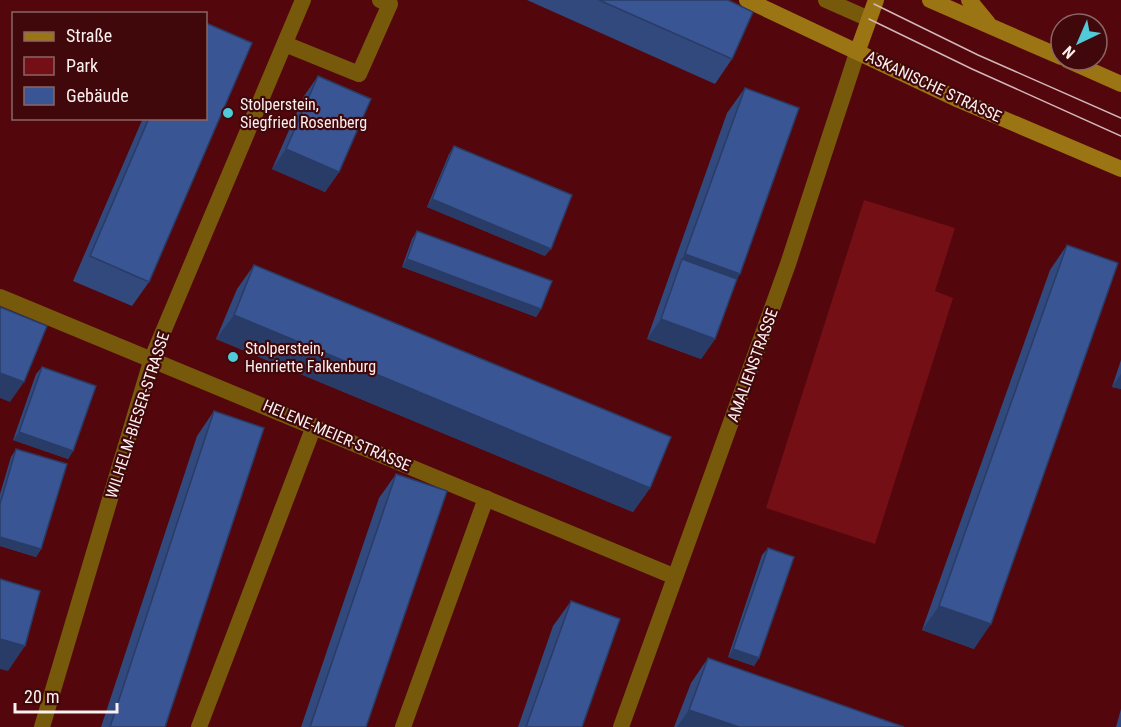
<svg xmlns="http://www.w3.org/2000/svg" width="1121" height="727" font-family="'Roboto Condensed',sans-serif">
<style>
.green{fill:#740f15}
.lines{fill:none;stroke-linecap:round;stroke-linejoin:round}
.service{stroke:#77590c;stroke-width:16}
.minor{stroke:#77590c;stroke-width:16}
.tertiary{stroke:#77590c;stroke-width:16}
.secondary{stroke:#9b7513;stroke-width:16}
.tram{stroke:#d1b7b8;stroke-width:1.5}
.wall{fill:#32497e}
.shaded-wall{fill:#293c67}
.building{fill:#3a5593;stroke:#293c67;stroke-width:1.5}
.poi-dot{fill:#52cbd8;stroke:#40080a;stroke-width:2}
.labels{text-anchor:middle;stroke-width:4.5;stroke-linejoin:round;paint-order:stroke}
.street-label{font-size:16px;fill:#faf0ef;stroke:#40080a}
.poi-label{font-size:16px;fill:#faf0ef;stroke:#40080a;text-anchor:start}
</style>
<rect width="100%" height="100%" fill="#53070c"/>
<path class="green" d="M 864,200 L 955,228 L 935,291 L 953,298 L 875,544 L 766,508 Z"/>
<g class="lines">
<path class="service" d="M 826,0 L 869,19
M 199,727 L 314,426
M 403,727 L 486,498"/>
<path class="minor" d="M 285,44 L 359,74 L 390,4 L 380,0
M 0,297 L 673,576
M 42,727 L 152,358 L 303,0"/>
<path class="tertiary" d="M 621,727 L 788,264 L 858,50"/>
<path class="secondary" d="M 747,0 L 959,100 L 1121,169
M 930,0 L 1061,57
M 969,0 L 988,23
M 858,50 L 876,0
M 1067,60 L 1121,84"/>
<path class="tram" d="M 874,4 L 978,55 L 1121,118
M 869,19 L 972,69 L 1121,136"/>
</g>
<path class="wall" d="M 527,0 L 728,0 L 732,59 L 715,84 Z
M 318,76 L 339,172 L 325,192 L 272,169 L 304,96 Z
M 745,88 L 740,274 L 737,279 L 715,339 L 701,359 L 647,339 L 727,113 Z
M 143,118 L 206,118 L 149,282 L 132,306 L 73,281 Z
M 454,146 L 545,256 L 427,207 L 449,154 Z
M 417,231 L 541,309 L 536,317 L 402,267 L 412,239 Z
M 1067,245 L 974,649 L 922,630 L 1050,270 Z
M 254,265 L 650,488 L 633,512 L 216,339 L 237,289 Z
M 1121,360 L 1121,389 L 1112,387 Z
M 42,367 L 73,451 L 68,459 L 13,440 L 36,374 Z
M 214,411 L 165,727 L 101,727 L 197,436 Z
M 16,449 L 41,549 L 36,557 L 0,546 L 0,494 L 11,457 Z
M 396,474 L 366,727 L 301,727 L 379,498 Z
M 768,548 L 759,658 L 754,666 L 728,657 L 762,555 Z
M 571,601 L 582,727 L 518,727 L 553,626 Z
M 708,658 L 904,727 L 674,727 L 691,683 Z
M 1121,709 L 1121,727 L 1116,727 Z"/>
<path class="shaded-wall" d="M 286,149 L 339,172 L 325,192 L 272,169 Z
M 432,199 L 551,249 L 545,256 L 427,207 Z
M 685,254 L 740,274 L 722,299 L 682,259 Z
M 407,259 L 541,309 L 536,317 L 402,267 Z
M 234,315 L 650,488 L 633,512 L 216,339 Z
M 661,319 L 715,339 L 701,359 L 647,339 Z
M 0,373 L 24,382 L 10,402 L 0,398 Z
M 1121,374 L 1121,389 L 1112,387 Z
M 19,432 L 73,451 L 68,459 L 13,440 Z
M 0,537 L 41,549 L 36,557 L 0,546 Z
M 939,606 L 991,624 L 974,649 L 922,630 Z
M 0,639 L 25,646 L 8,671 L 0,669 Z
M 733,649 L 759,658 L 754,666 L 728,657 Z
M 689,710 L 739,727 L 677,727 Z"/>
<path class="building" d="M 599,0 L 728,0 L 753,12 L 732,59 Z
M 206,23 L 252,43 L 149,282 L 90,256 L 149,118 L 206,118 Z
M 318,76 L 371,99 L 339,172 L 286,149 Z
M 745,88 L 799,108 L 740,274 L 685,254 Z
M 454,146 L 572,195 L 551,249 L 432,199 Z
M 417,231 L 552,281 L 541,309 L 407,259 Z
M 1067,245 L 1118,263 L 991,624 L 939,606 Z
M 682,259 L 737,279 L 715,339 L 661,319 Z
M 254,265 L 671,437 L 650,488 L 234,315 Z
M 0,307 L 47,326 L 24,382 L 0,373 Z
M 42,367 L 96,386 L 73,451 L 19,432 Z
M 214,411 L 264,428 L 165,727 L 110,727 Z
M 16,449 L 67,464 L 41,549 L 0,537 L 0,504 Z
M 396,474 L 447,491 L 366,727 L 310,727 Z
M 768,548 L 794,557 L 759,658 L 733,649 Z
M 0,579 L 40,591 L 25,646 L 0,639 Z
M 571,601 L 620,619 L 582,727 L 526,727 Z
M 708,658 L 904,727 L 739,727 L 689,710 Z"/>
<g class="poi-dot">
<circle cx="228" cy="113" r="6"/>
<circle cx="233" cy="357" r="6"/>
</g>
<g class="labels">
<g class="street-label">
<text transform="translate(934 86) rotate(25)" y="6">ASKANISCHE STRASSE</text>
<text transform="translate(752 365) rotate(-70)" y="6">AMALIENSTRASSE</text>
<text transform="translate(137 415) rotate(-72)" y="6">WILHELM-BIESER-STRASSE</text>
<text transform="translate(337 435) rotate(23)" y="6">HELENE-MEIER-STRASSE</text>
</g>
<g class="poi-label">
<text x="240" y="110">Stolperstein,<tspan x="240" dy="18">Siegfried Rosenberg</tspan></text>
<text x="245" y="354">Stolperstein,<tspan x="245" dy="18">Henriette Falkenburg</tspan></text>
</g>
</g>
<rect x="12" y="12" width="195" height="108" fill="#40080a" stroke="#8a6566" stroke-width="1.5"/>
<rect x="24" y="32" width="30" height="9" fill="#9b7513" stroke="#8a6566" stroke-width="1.5"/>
<text x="66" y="42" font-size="18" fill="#faf0ef">Straße</text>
<rect x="24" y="57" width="30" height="18" fill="#740f15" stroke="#8a6566" stroke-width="1.5"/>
<text x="66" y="72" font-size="18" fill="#faf0ef">Park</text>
<rect x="24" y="87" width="30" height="18" fill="#3a5593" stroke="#8a6566" stroke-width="1.5"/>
<text x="66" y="102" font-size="18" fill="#faf0ef">Gebäude</text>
<g transform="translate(1079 42) rotate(224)"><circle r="28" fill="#40080a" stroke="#8a6566" stroke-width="1.5"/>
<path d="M0-4.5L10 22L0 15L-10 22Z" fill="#52cbd8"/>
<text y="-9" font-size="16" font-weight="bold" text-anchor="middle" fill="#faf0ef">N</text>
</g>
<path d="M15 703v9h102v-9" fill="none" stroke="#faf0ef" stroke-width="3"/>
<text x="24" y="703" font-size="18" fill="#faf0ef" stroke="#40080a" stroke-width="4.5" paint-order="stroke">20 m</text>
</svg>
